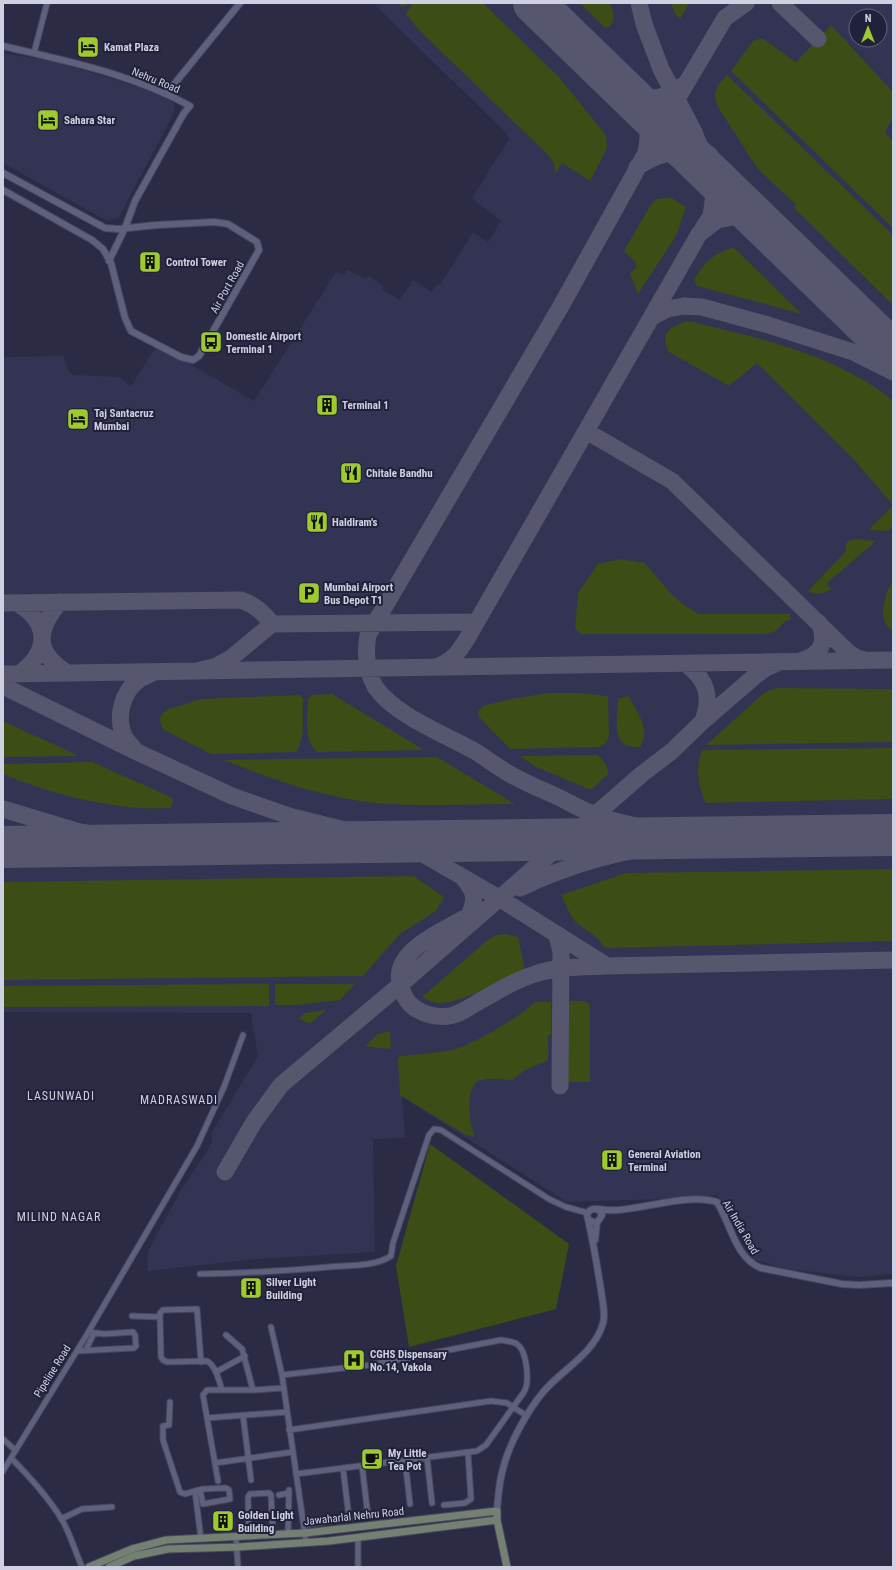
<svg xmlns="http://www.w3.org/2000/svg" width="896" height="1570" font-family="'Roboto Condensed',sans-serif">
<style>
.built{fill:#333354;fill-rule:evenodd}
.green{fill:#3c4d15}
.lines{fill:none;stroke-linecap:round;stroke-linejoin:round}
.taxiway{stroke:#56576e;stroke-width:17}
.runway{stroke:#56576e;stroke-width:42}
.minor-casing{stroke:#48485e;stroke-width:7}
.tertiary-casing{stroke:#48485e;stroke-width:8}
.secondary-casing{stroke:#48485e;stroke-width:9}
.minor{stroke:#5f607e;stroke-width:5}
.tertiary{stroke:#5f607e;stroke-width:6}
.secondary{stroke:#748071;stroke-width:7}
.labels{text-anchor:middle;stroke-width:4;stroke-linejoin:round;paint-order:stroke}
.poi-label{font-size:11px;font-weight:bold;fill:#cfd0e1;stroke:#21213b;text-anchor:start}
.street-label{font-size:11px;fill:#cfd0e1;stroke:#21213b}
.neighbourhood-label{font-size:12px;letter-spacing:1px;fill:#cfd0e1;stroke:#21213b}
</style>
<rect width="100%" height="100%" fill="#2b2b45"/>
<path class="built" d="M 373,3 L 893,3 L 893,1274 L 862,1277 L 849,1276 L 788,1269 L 752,1259 L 717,1195 L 663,1199 L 567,1202 L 402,1097 L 405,1138 L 373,1139 L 375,1252 L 257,1259 L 147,1271 L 148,1251 L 181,1190 L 212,1143 L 212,1132 L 258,1056 L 251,1013 L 3,1012 L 3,359 L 5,357 L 63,356 L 69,372 L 73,375 L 119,377 L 131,386 L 157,345 L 254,401 L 336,272 L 344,275 L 348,270 L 366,279 L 368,276 L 384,286 L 382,289 L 400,300 L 413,280 L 432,292 L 438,284 L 440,285 L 473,232 L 488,242 L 501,221 L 472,198 L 509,139 L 506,133 ZM 856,16 L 880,16 L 880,40 L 856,40 Z
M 3,53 L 56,62 L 166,95 L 174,104 L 174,113 L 119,217 L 107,221 L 3,163 Z"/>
<path class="green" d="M 399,3 L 483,3 L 558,76 L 606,135 L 607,148 L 590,181 L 562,163 L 554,176 C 556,168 555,163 549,156 L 418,29 L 406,14 L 408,10 L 412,7 L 410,3 L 402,7 Z
M 580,3 L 610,3 C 613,12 617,20 609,27 L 604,27 Z
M 671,3 L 689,3 L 680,19 L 675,14 Z
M 831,25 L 893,92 L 893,118 L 885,132 L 893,142 L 893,228 L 731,71 L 753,41 L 759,39 L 763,39 L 796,62 Z
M 727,75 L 893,235 L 893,305 L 794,208 L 796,205 L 757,168 L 718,107 C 712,90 716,88 727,75 Z
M 664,198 L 672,198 L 686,207 L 676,236 L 638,294 L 630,274 L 636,267 L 636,263 L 624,251 L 650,206 L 657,199 Z
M 733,247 L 802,314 L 697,286 L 694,280 C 706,260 712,255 733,247 Z
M 684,322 L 693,322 C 752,337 810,348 863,380 C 874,387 884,392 893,401 L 893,505 L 857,463 L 757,363 L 729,386 L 669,352 C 659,334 669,328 684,322 Z
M 893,506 L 893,527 L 887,531 L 868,530 Z
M 854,539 L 876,541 L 827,583 L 832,589 C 824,593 816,596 808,591 L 846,551 L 846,543 Z
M 620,559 L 645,563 L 671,594 L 684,605 L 699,614 L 790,614 L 790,620 L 785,621 L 776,631 L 766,634 L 581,634 L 575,628 L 578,593 L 598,564 Z
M 893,583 L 893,631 C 881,623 882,612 885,600 C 887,593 887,588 893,583 Z
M 776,688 L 893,689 L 893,742 L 706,745 L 764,693 L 770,690 Z
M 548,693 L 578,693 L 608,696 L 609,734 C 608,741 606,744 600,747 L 510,749 L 479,717 C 477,712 478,710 483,706 L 511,699 Z
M 332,694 L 424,750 L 317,752 C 303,741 308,716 308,699 L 312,695 Z
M 300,695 L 303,699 C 302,716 306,738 296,752 L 211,754 L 164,730 C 158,722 159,716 166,710 L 201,699 Z
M 627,696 L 629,697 C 638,713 651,730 640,747 C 610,749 617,722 618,701 L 618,699 Z
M 3,721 L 79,756 L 3,757 Z
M 893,748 L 893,799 L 706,803 C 698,785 695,770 702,750 Z
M 597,755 C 604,760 608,765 608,774 L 591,790 L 534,766 L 520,756 Z
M 437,757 L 515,804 C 469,804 423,807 377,803 C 324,798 274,780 224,760 Z
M 92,762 L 171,797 L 173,800 L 172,806 L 169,808 C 159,808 148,809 138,808 C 92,804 45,792 3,774 L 3,764 Z
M 893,869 L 893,941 L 605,948 C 596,934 591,934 579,925 C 570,918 566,904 561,895 L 626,873 Z
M 414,876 L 444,897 L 436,911 L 400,934 L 363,976 L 3,980 L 3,882 Z
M 505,934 L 518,937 L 525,971 C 506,979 457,1005 439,1003 C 433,1003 427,1000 422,997 L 489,939 L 497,935 Z
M 269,984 L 269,1006 L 3,1007 L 3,986 Z
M 275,984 L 355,984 L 340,1000 L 296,1005 L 275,1005 Z
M 565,1001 L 584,1001 L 589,1004 L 590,1007 L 590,1082 L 565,1082 Z
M 537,1002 L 551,1002 L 551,1035 L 548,1035 L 548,1060 L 524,1071 L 512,1080 C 503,1080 490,1077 481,1080 C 464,1084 469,1126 475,1137 L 466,1135 L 400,1095 L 398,1060 L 399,1057 L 401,1056 C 418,1054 436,1053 453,1050 C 473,1045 519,1017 534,1003 Z
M 326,1010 L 310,1024 L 299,1018 L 305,1013 Z
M 390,1031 L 391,1046 L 388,1049 L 365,1046 L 378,1034 Z
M 430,1144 L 569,1244 L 556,1309 L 409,1347 L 396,1266 Z"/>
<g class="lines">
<path class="taxiway" d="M 639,3 L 644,24 L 661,69 L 694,132 L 710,173 L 714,195 L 711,216 L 703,228
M 780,3 L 818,39
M 628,95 C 650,100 664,100 682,86
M 638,104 C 649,124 650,131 646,153 L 561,306 L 368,635 C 365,653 366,672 376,688 C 397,717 447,735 478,753 C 488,760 498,767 508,773 C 525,783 543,790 560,798 C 572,804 584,811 596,815 C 635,829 677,833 718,838
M 672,107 L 671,125 L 677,142
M 661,126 L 725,18 L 746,3
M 709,154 L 735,192 L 760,222
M 637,167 C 661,152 667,151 694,158
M 652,317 L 667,309 L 684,306 L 702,307 L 765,324 L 853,352 L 893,372
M 586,431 L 672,481 L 849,653 L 857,658 L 865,660
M 60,602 C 36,630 34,653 68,673
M 3,603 L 241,600 C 255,605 263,612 272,624
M 17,603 C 50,623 50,651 19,674
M 800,661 C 820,655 828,644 819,623
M 686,664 C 707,680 712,696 703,721
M 436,667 C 453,661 459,652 468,637 L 699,234 L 717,220 L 739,216 L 760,223
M 197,671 L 893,660
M 3,674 L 197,671 L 217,666 L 231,658 L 272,624 L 476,622
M 3,686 L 135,751 L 232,796 L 289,816 L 357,833 L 406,840
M 135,750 C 132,746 128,742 125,738 C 115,718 122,691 140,679 C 145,676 150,674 155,672
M 3,809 L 76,831 L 129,841 L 171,845
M 394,843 L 406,845 L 416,850 L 499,898 L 607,966 L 893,960
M 464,879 C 476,894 476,898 469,916
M 520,888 C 573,862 631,848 690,841
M 463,919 C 439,933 387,953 402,990 C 405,998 409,1006 418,1010 C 428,1016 446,1019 456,1014 C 463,1012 469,1007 475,1004 C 494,993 513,981 535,974 C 558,966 583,967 607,966
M 557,936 L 561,952 L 560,1086
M 225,1172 L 254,1122 L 281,1085 L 400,985 L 642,774 L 672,751 L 703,721 L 755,676 L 766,668 L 780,662"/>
<path class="runway" d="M 534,3 L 893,351
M 3,847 L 893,835"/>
<g class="minor-casing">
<path id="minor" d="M 34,53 L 47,3
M 200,1274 C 243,1273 286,1271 329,1267 C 348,1265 375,1267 391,1256 L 393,1243 L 429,1135 L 434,1129 L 441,1130 L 549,1199 L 566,1207 L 588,1213
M 132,1316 L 160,1317 L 161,1357 L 163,1360 L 167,1362 L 207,1361 C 216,1366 219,1381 222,1390 L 253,1390 L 283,1388
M 160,1317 L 160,1313 L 163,1310 L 197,1309 L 201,1362
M 271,1327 L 282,1375 L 306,1542
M 226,1335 L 242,1349 L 253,1390
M 86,1350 L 94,1333
M 77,1351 L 134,1348 L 136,1346 L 135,1335 L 133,1332 L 104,1334 L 89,1332
M 216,1372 L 245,1356
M 282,1375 L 370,1365 L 501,1340 C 506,1341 512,1341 517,1344 C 527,1351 530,1382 524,1392 L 486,1445 L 477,1451 L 296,1474
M 170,1402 L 169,1425 L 163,1426 L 163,1440 L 180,1492 L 185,1494 L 195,1491 L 201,1539
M 243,1415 L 251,1480
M 207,1418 L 287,1412
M 289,1430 L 491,1401 L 507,1403 L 527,1416
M 3,1439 L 15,1450
M 11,1458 C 29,1476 47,1496 61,1518 C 70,1533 75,1551 82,1567
M 427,1458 L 432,1503
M 405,1460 L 410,1504
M 215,1463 L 293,1452
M 362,1466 L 368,1516
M 343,1468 L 349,1518
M 3,1471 L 86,1336 L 197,1146 L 224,1087 L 243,1035
M 218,1481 L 203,1395 L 207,1390 L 222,1390
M 195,1491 L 203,1489 L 226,1488 L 229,1490 L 230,1499 L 203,1504 L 200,1490
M 279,1495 L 289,1493
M 444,1505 L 465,1503 L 471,1499 L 468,1453
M 61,1519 L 82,1509 L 112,1507
M 304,1525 L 377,1514
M 288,1534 L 289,1490
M 249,1537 L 248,1497 L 250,1494 L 269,1493 L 271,1495 L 273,1535
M 236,1538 L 238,1567
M 358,1538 L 358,1567"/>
</g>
<g class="tertiary-casing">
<path id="tertiary" d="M 3,46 C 66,61 133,74 190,106 L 184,113 L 135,201 L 125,228 L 109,261
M 167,93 L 240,3
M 3,173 L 105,228 L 118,229 L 157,225 L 214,222 L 228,224 L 257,242 L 259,250 L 199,356 L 193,360 L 181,357 L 131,331 L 125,318 L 111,263 L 103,249 L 92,240 L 3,190
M 597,1209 C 604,1210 612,1211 619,1210 C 647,1208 690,1193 717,1202 C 731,1224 735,1258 761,1268 L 842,1284 L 859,1285 L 893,1283
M 595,1240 L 597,1222
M 497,1511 C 498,1497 499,1482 503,1469 C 509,1444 527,1411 544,1391 C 563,1369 595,1353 603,1323 C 606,1313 602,1300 601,1290 C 597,1265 593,1240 587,1215 C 590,1207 599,1207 602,1215 L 599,1220 L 595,1223 L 589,1220"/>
</g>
<g class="secondary-casing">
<path id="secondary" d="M 89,1567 L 132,1549 L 166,1540 L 305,1533 L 497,1511 L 497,1520 L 507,1567
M 109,1567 L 134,1556 L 168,1549 L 238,1547 L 329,1541 L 497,1520"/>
</g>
<use href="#minor" class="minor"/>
<use href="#tertiary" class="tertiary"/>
<use href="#secondary" class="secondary"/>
</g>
<defs>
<g id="hotel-square" transform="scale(1.15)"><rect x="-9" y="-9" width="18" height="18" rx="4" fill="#9eca2e" stroke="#21213b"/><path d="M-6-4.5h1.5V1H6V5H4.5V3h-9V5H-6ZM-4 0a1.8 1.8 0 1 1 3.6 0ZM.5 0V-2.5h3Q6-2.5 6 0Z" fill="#111"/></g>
<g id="building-square" transform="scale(1.15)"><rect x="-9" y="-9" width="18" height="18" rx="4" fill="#9eca2e" stroke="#21213b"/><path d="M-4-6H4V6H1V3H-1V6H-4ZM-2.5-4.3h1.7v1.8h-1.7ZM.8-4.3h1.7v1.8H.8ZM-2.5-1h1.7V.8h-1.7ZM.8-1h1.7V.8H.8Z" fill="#111"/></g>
<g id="bus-square" transform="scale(1.15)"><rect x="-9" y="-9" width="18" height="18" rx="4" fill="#9eca2e" stroke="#21213b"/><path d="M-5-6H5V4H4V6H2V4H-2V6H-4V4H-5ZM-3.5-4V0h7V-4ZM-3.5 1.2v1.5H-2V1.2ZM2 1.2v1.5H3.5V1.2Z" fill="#111"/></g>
<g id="restaurant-square" transform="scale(1.15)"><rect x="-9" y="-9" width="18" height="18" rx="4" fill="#9eca2e" stroke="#21213b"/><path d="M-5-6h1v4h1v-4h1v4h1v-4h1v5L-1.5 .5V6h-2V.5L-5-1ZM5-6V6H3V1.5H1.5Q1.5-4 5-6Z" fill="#111"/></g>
<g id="parking-square" transform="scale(1.15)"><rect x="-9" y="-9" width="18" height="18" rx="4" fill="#9eca2e" stroke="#21213b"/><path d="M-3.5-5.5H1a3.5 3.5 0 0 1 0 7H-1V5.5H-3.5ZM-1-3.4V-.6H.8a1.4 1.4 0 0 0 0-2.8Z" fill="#111"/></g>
<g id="hospital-square" transform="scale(1.15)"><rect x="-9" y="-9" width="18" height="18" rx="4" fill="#9eca2e" stroke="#21213b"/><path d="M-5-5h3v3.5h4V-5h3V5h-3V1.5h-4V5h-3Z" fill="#111"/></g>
<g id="cafe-square" transform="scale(1.15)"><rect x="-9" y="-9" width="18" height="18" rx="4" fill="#9eca2e" stroke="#21213b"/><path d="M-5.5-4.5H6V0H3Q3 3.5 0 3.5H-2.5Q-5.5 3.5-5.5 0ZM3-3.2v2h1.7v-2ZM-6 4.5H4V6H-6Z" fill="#111"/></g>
</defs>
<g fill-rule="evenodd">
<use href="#hotel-square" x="88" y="47"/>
<use href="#hotel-square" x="48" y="120"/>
<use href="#building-square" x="150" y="262"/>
<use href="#bus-square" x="211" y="342"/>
<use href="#building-square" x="327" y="405"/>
<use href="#hotel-square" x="78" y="419"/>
<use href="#restaurant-square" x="351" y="473"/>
<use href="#restaurant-square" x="317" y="522"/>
<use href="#parking-square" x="309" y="593"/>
<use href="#building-square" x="612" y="1160"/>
<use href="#building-square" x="251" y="1288"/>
<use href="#hospital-square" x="354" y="1360"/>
<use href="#cafe-square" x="372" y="1459"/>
<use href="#building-square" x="223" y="1521"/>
</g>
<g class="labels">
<g class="poi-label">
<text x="104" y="51">Kamat Plaza</text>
<text x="64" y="124">Sahara Star</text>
<text x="166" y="266">Control Tower</text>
<text x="226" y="340">Domestic Airport<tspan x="226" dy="13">Terminal 1</tspan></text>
<text x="342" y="409">Terminal 1</text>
<text x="94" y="417">Taj Santacruz<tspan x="94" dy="13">Mumbai</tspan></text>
<text x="366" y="477">Chitale Bandhu</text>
<text x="332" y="526">Haldiram's</text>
<text x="324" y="591">Mumbai Airport<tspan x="324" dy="13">Bus Depot T1</tspan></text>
<text x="628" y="1158">General Aviation<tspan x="628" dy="13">Terminal</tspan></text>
<text x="266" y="1286">Silver Light<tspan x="266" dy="13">Building</tspan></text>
<text x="370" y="1358">CGHS Dispensary<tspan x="370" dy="13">No.14, Vakola</tspan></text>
<text x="388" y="1457">My Little<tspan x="388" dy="13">Tea Pot</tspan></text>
<text x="238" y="1519">Golden Light<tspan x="238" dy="13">Building</tspan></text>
</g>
<g class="street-label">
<text transform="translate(156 80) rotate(22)" y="4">Nehru Road</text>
<text transform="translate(227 287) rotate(-61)" y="4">Air Port Road</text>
<text transform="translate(741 1227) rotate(60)" y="4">Air India Road</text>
<text transform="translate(52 1371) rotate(-58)" y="4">Pipeline Road</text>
<text transform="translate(354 1516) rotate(-6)" y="4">Jawaharlal Nehru Road</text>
</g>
<g class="neighbourhood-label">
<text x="61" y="1100">LASUNWADI</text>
<text x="179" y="1104">MADRASWADI</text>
<text x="59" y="1221">MILIND NAGAR</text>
</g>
</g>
<rect width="896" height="1570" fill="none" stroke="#cfd0e1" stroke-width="8"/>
<g transform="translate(868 28)"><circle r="19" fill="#21213b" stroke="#67677d"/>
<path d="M0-3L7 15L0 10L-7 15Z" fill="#9eca2e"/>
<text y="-6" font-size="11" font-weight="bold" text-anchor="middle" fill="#cfd0e1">N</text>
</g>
</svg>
